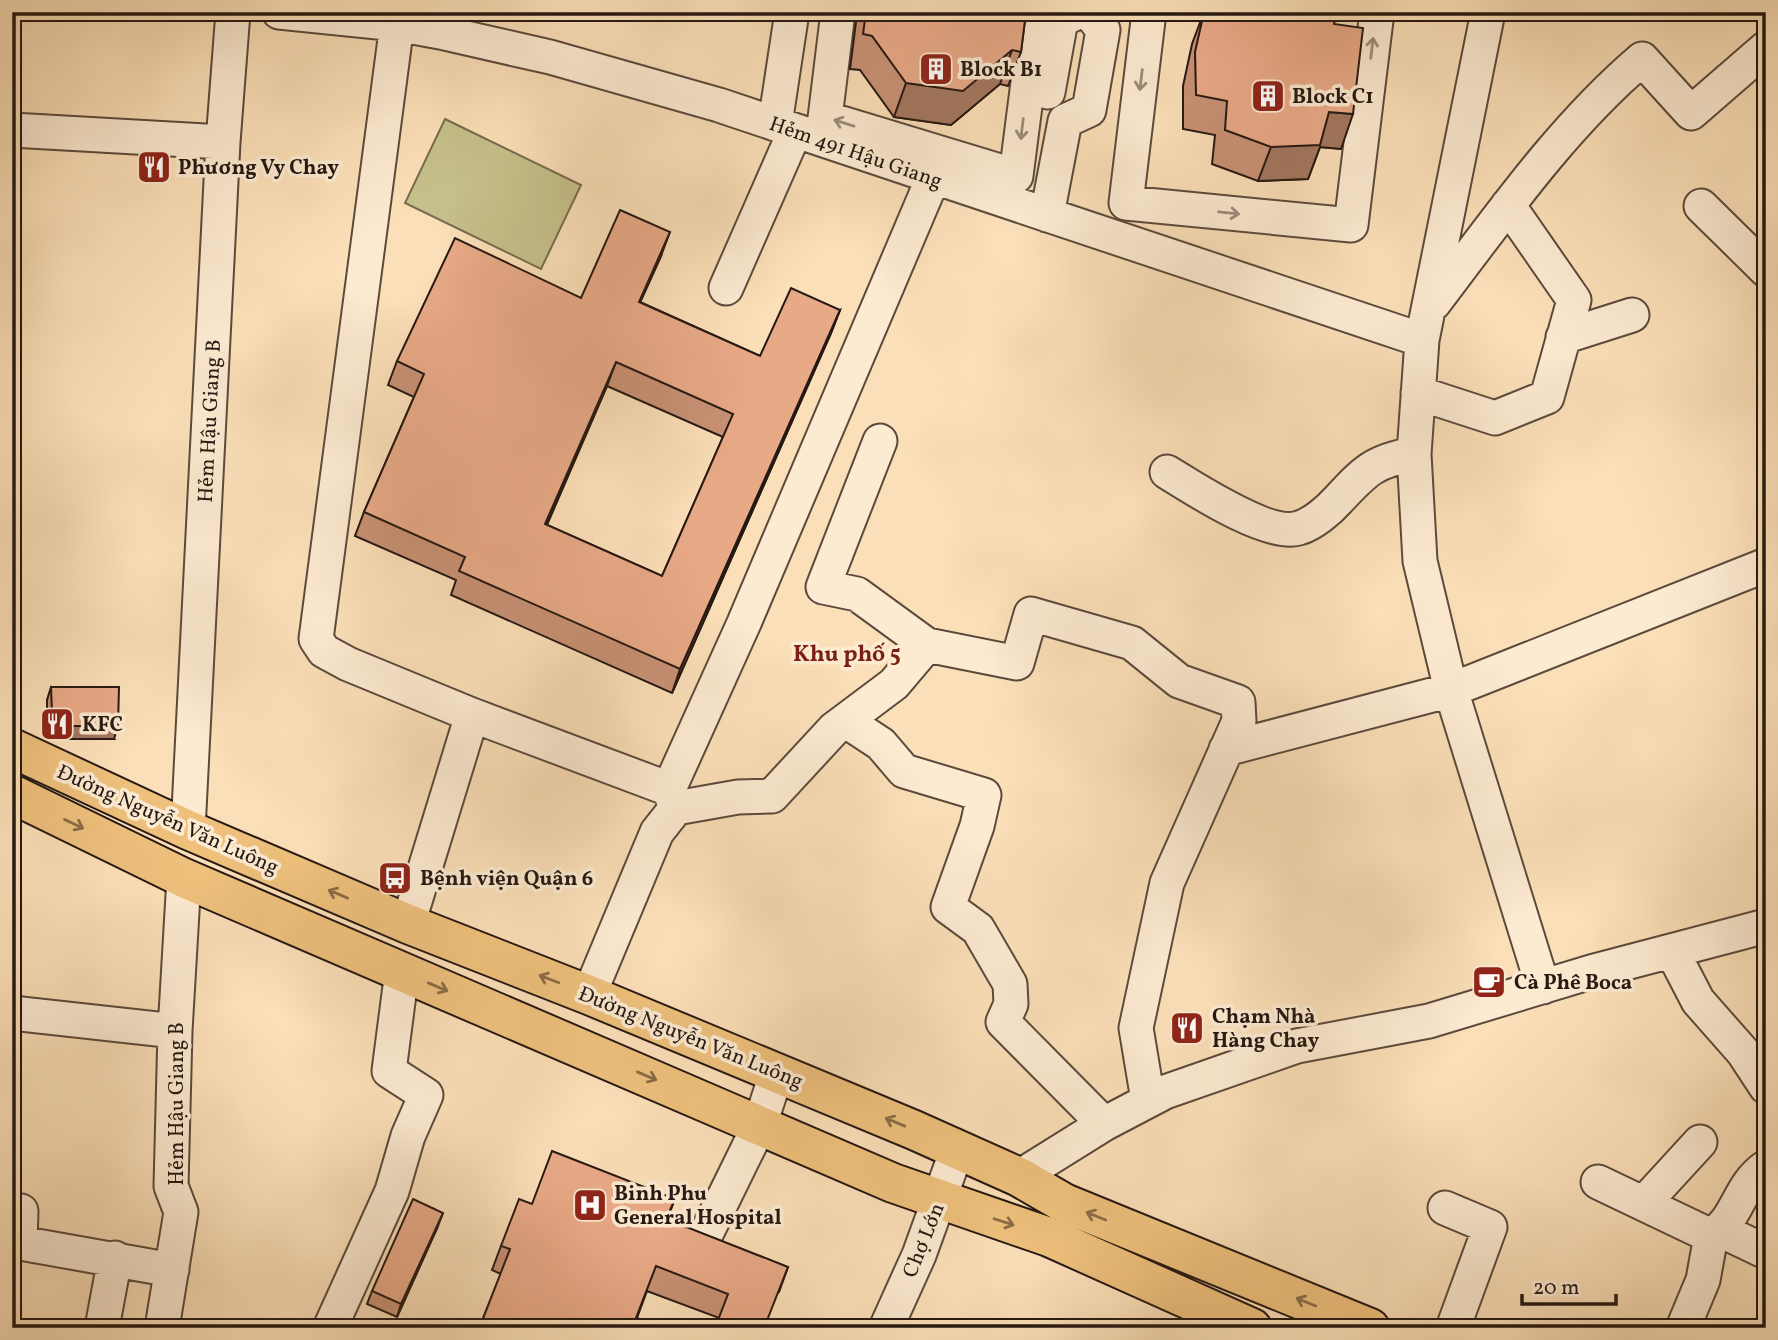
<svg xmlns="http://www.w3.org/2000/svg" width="1778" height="1340" font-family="Vollkorn,serif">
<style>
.grass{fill:#c6c08a;stroke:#766c4e;stroke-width:2}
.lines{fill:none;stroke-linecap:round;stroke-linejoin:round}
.minor-casing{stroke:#5b4a3c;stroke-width:37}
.major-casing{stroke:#261812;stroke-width:42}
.minor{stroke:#fcead1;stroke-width:33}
.major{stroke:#eec07c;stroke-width:38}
.wall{fill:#c89174;stroke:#261812;stroke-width:2;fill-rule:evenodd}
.shaded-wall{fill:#a2765e;stroke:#261812;stroke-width:2}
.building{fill:#e8a987;stroke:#261812;stroke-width:2;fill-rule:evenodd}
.oneway{stroke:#9c8c7b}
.oneway2{stroke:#8a6c47}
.labels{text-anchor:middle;stroke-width:7;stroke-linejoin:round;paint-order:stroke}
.poi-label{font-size:21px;font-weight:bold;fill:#261812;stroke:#fcead1;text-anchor:start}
.street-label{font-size:21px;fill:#261812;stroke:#fcead1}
.neighbourhood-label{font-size:23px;font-weight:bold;fill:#7a1f14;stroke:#fcead1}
</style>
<rect width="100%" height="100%" fill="#fbdfb8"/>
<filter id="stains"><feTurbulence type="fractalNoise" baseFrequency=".00286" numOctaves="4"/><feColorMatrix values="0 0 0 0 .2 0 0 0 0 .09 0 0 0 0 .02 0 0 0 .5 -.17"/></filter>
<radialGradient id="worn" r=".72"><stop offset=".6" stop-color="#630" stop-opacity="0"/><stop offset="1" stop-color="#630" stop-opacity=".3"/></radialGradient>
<path class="grass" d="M 445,119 L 581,185 L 541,269 L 405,203 Z"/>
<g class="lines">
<g class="minor-casing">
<path id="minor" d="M 279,12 L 397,24 L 440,32 L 550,57 L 719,105 L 1422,340
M 838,12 L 825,118 L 1016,176 L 1037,12
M 1149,12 L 1126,203 L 1351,225 L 1377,12
M 1488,12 L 1422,340 L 1414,454 L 1420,561 L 1451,690 L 1543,987
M 397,24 L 316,639 L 324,651 L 348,664 L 472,715 L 669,789
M 1048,92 L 1061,20 L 1078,12
M 1065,121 L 1089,110 L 1103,30 L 1089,12
M 775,124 L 792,12
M 12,130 L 223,142
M 1701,206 L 1766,270
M 1047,215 L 1065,121
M 726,288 L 795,131
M 1434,303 C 1498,219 1561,128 1642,59 L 1691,113 L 1766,48
M 1563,337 L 1632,315
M 1418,393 L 1495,418 L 1547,397 L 1574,300 L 1508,205
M 880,441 L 823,587 L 857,594 L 927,645 L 1017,663 L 1031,614 L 1132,643 L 1179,681 L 1238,702 L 1239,721 L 1167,883 L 1136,1028 L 1148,1100
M 1167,472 C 1193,488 1269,538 1299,528 C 1313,524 1329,510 1338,500 C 1365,471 1374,461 1414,454
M 846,721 L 881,744 L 904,771 L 984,795 L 977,826 L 948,907 L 978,929 L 1010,984 L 1011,1004 L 1003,1022 L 1104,1124
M 1226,749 L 1451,690 L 1766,565
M 676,808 L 669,789 L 744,623 L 933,178
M 188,830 L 223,142 L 233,12
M 408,924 L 472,715
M 1672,951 L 1698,1001 L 1743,1052 L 1766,1087
M 589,995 L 657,832 L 676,808 L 738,797 L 772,796 L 834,729 L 894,684 L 927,645
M 12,1013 L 175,1031
M 1019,1177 L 1104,1124 L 1165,1092 L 1297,1046 L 1429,1021 L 1591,972 L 1766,926
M 1598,1182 L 1711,1236 C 1738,1219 1738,1186 1766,1167
M 1645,1202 L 1700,1142
M 1445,1208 L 1490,1227 L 1453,1328
M 12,1211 L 21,1211 L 20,1243 L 172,1270
M 1720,1230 L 1764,1251
M 707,1232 L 760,1124 L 777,1072
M 102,1328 L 115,1258
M 162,1328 L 181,1212 L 171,1186 L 175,1031 L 184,878
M 330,1328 L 392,1191 L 408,1136 L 426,1095 L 389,1071 L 402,971
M 886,1328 L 919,1255 L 957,1150
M 1683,1328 L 1703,1280 L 1711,1236"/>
</g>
<g class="major-casing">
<path id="major" d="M 12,748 L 188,830 L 408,924 L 589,995 L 914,1130 L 1019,1177 L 1064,1203 L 1370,1328
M 12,794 L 184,878 L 893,1183 L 1049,1237 L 1252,1328"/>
</g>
<use href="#minor" class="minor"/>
<use href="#major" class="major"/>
</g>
<path class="wall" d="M 856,12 L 1026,12 L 1021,52 L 1008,86 L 1000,84 L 951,125 L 894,117 L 860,70 L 850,69 L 857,14 Z
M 1204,12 L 1336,12 L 1334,24 L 1341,149 L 1320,147 L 1308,179 L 1258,181 L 1212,164 L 1215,135 L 1183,129 L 1183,86 L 1192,44 Z
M 661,256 L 640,302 L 760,356 L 840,310 L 831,333 L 672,693 L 451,595 L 456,580 L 355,536 L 364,512 L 414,397 L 388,385 L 397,361 L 581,298 ZM 607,386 L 723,437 L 662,576 L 547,525 Z
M 51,687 L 114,739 L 65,739 L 47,726 L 47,700 Z
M 675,1199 L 667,1220 L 788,1267 L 779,1292 L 719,1318 L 647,1291 L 637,1318 L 661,1328 L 479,1328 L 501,1274 L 492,1270 L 501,1246 L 532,1204 Z
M 438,1226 L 397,1317 L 367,1304 L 372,1291 Z"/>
<path class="shaded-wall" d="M 1012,50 L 1000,84 L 951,125 L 894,117 L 906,83 Z
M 1329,112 L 1353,114 L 1341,149 L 1320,147 L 1308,179 L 1258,181 L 1271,147 Z
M 670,232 L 661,256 L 630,325 L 639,302 Z
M 840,310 L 831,333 L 672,693 L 680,669 Z
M 616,362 L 607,386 L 536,548 L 545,524 Z
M 70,726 L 118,726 L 114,739 L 65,739 Z
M 443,1213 L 438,1226 L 397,1317 L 401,1304 Z"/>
<path class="building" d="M 866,12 L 1026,12 L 1021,52 L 1012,50 L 963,91 L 906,83 L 872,36 L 863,34 Z
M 1204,12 L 1227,12 L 1240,14 L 1240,12 L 1336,12 L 1334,24 L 1363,28 L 1353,114 L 1329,112 L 1320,145 L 1271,147 L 1225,130 L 1227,101 L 1196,95 L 1195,52 Z
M 620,210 L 670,232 L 639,302 L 760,356 L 791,288 L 840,310 L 680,669 L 459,571 L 465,557 L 364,512 L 424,374 L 397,361 L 455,238 L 581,298 ZM 616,362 L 733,414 L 662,576 L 545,524 Z
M 51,687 L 119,687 L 118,726 L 70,726 L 52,713 Z
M 552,1151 L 675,1199 L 666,1219 L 788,1267 L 764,1328 L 715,1328 L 728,1294 L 656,1266 L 636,1318 L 661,1328 L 492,1328 L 481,1324 L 510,1249 L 501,1246 L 519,1199 L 532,1204 Z
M 413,1199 L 443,1213 L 401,1304 L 372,1291 Z"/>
<defs><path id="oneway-shaft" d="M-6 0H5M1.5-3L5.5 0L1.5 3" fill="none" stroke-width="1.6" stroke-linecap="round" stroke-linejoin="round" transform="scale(1.75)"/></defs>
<g class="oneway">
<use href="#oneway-shaft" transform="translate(1372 48) rotate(-83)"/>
<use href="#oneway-shaft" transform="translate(1141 80) rotate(97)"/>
<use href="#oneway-shaft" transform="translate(844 123) rotate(-163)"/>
<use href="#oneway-shaft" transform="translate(1022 129) rotate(97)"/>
<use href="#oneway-shaft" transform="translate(1229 213) rotate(6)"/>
</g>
<g class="oneway2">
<use href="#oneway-shaft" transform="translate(74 824) rotate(26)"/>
<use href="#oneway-shaft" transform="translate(338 894) rotate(-157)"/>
<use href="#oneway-shaft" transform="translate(549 979) rotate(-159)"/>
<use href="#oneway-shaft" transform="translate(438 987) rotate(23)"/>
<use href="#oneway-shaft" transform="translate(647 1076) rotate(23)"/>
<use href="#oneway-shaft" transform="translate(895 1122) rotate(-157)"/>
<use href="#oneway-shaft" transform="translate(1096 1216) rotate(-158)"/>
<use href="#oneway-shaft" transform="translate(1004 1222) rotate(18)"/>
<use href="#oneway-shaft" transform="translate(1306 1302) rotate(-158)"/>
</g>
<defs>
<g id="building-square" transform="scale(1.75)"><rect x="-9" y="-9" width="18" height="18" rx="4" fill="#8f2418" stroke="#fcead1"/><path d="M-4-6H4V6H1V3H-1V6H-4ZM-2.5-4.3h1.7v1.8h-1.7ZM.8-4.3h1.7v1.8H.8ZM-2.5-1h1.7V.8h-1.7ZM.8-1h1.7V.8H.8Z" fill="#fff"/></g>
<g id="restaurant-square" transform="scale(1.75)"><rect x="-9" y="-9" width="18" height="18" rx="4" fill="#8f2418" stroke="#fcead1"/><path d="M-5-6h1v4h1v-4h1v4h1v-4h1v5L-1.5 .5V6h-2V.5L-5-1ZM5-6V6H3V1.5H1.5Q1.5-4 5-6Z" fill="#fff"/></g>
<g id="bus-square" transform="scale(1.75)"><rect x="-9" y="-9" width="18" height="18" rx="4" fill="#8f2418" stroke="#fcead1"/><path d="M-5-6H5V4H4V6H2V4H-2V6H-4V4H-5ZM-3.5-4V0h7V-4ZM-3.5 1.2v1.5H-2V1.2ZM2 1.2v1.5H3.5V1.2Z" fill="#fff"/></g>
<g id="cafe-square" transform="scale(1.75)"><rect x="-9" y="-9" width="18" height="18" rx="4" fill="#8f2418" stroke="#fcead1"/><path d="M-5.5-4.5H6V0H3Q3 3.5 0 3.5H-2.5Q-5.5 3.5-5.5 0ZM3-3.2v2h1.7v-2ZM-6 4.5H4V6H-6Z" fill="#fff"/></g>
<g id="hospital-square" transform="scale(1.75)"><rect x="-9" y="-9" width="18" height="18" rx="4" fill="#8f2418" stroke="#fcead1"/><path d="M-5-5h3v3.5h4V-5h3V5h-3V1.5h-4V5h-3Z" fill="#fff"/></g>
</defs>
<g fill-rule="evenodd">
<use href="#building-square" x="936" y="69"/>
<use href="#building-square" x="1268" y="96"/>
<use href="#restaurant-square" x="154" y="167"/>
<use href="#restaurant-square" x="57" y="724"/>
<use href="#bus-square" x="395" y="878"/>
<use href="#cafe-square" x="1489" y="982"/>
<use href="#restaurant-square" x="1187" y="1028"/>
<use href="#hospital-square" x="590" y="1205"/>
</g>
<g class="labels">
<g class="poi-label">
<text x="960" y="76">Block B1</text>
<text x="1292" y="103">Block C1</text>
<text x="178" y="174">Phương Vy Chay</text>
<text x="82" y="731">KFC</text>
<text x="420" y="885">Bệnh viện Quận 6</text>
<text x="1514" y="989">Cà Phê Boca</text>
<text x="1212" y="1023">Chạm Nhà<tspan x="1212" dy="24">Hàng Chay</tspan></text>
<text x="614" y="1200">Binh Phu<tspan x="614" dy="24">General Hospital</tspan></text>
</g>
<g class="street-label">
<text transform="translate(856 152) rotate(19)" y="7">Hẻm 491 Hậu Giang</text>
<text transform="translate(209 421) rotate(-87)" y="7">Hẻm Hậu Giang B</text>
<text transform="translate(168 819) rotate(24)" y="7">Đường Nguyễn Văn Luông</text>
<text transform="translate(691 1037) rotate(22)" y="7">Đường Nguyễn Văn Luông</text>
<text transform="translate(176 1104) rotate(-90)" y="7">Hẻm Hậu Giang B</text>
<text transform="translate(923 1240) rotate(-68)" y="7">Chợ Lớn</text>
</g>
<g class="neighbourhood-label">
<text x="847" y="661">Khu phố 5</text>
</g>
</g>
<rect width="1778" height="1340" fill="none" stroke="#fbdfb8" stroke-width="42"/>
<rect x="14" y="14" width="1750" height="1312" fill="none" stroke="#261812" stroke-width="3.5"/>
<rect x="21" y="21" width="1736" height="1298" fill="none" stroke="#261812" stroke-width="2"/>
<path d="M1522 1294v10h94v-10" fill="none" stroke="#261812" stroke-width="3.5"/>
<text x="1533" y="1294" font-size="21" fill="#261812" stroke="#fcead1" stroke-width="5" paint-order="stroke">20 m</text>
<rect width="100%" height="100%" filter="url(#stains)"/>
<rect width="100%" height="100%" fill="url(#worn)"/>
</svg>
